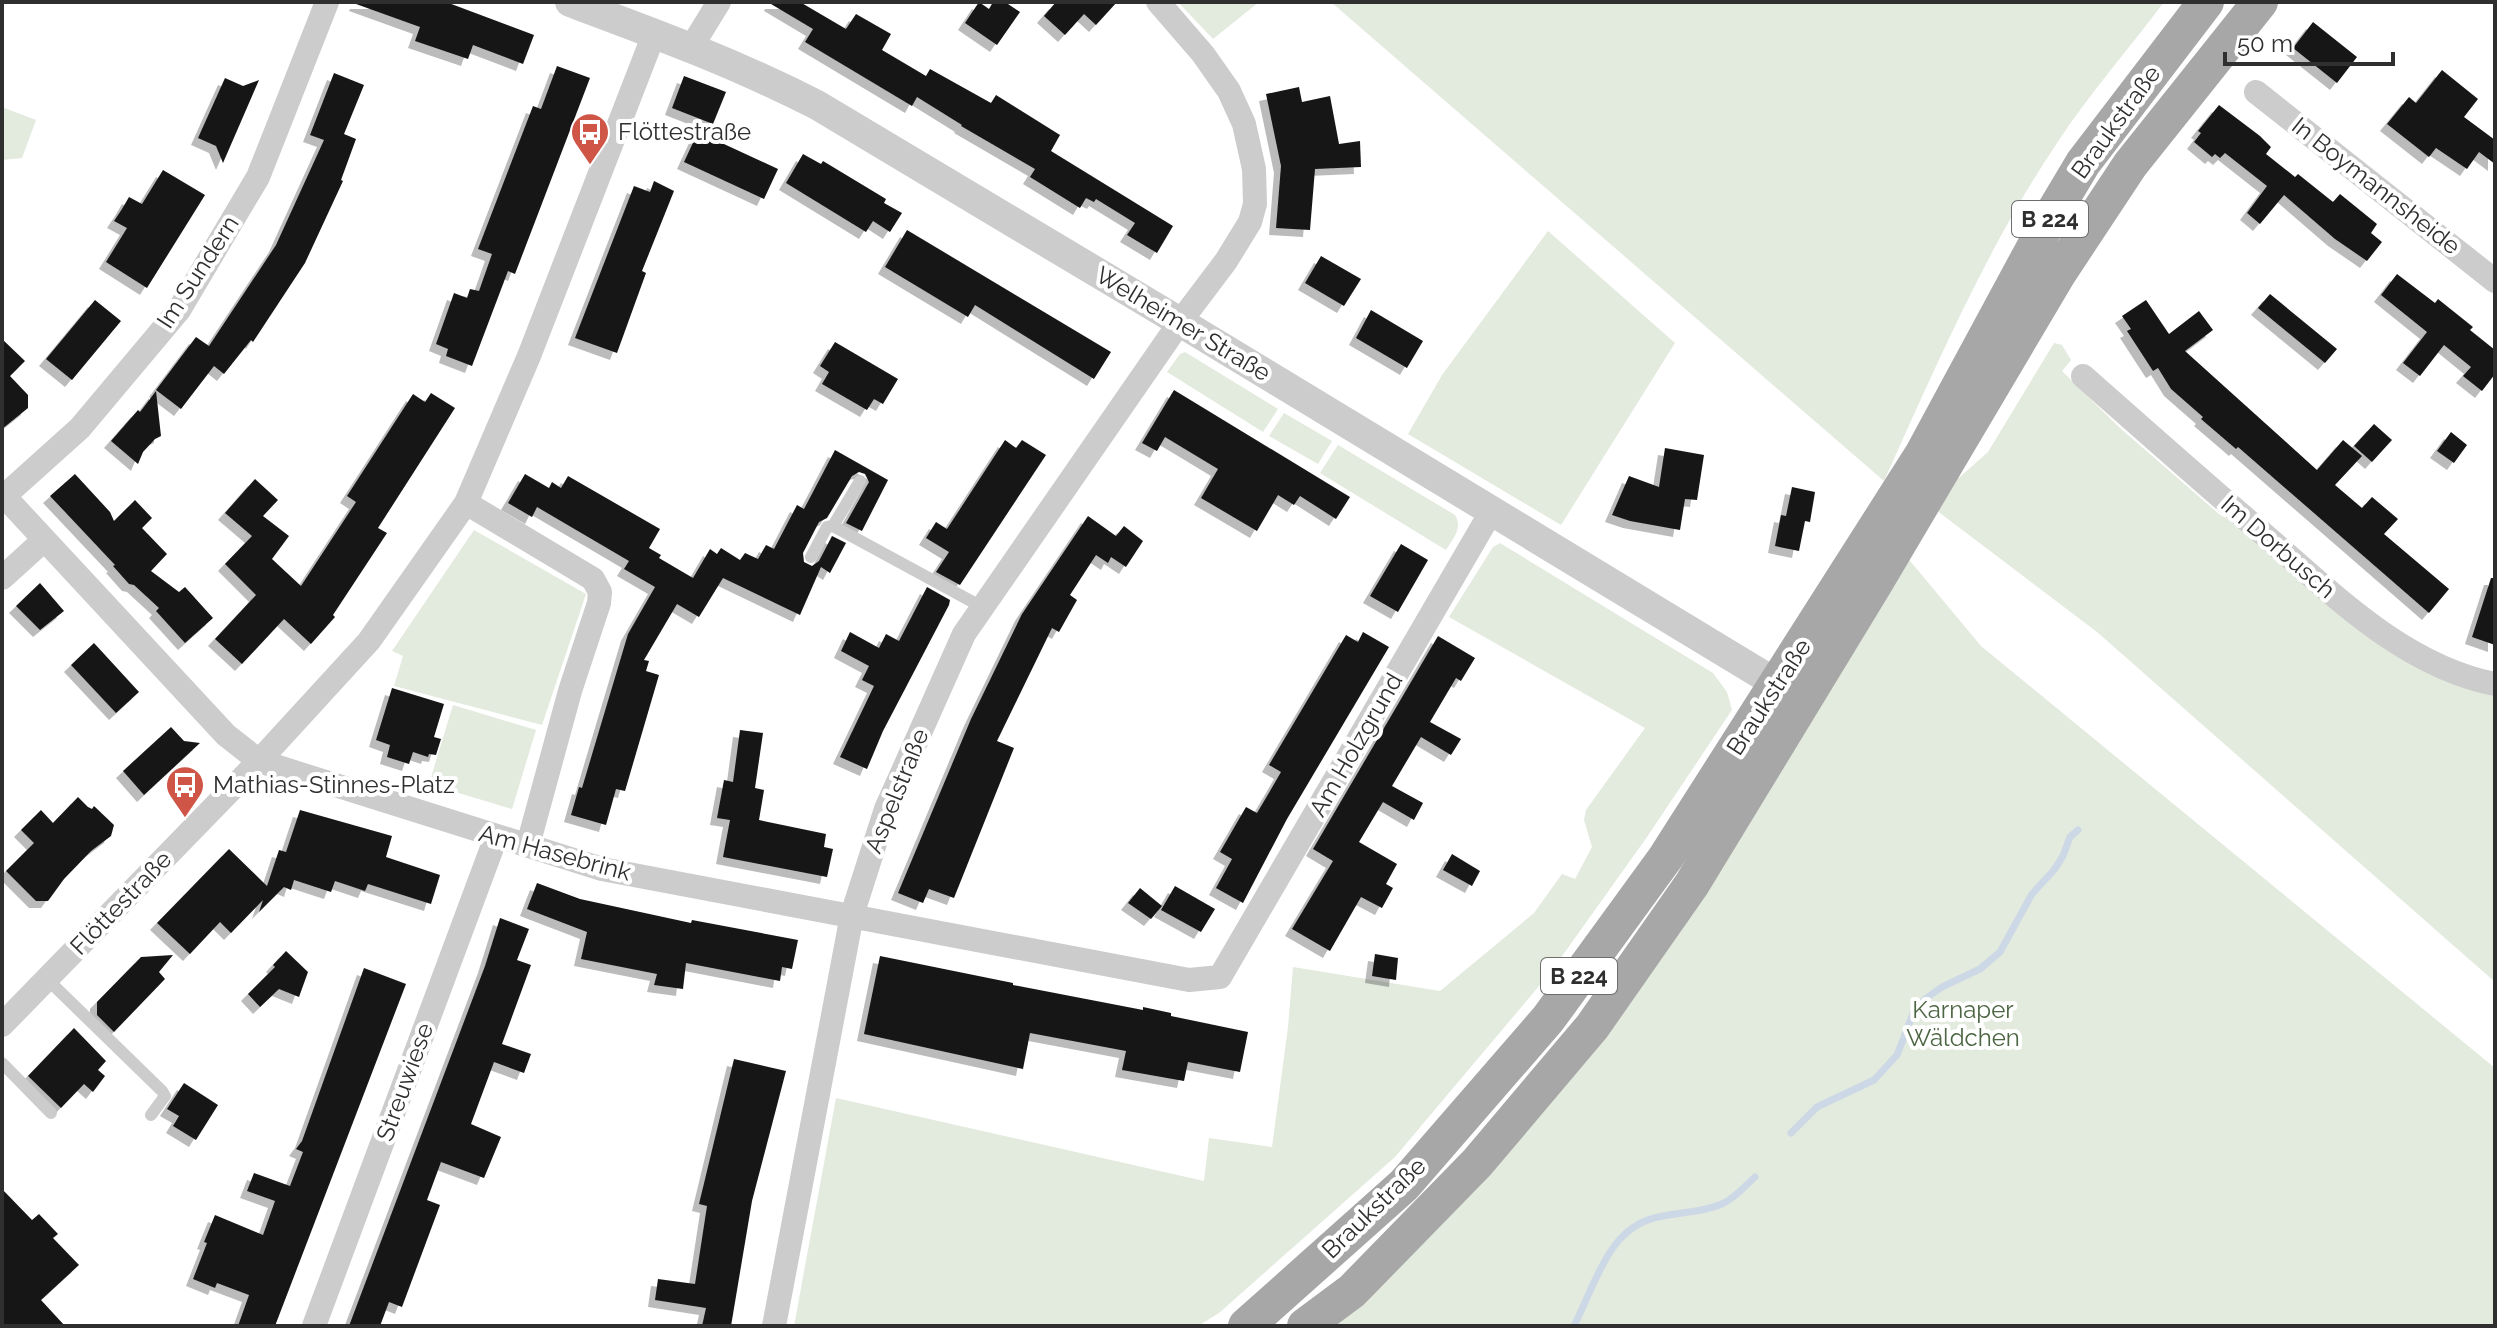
<svg xmlns="http://www.w3.org/2000/svg" width="2497" height="1328" font-family="Raleway,sans-serif">
<style>
.green{fill:#e3eade}
.lines{fill:none;stroke-linecap:round;stroke-linejoin:round}
.stream{stroke:#cdd8e7;stroke-width:7}
.building{fill:#161616;filter:url(#shadow)}
.service{stroke:#ccc;stroke-width:12}
.minor{stroke:#ccc;stroke-width:24}
.tertiary{stroke:#ccc;stroke-width:30}
.primary{stroke:#a7a7a7;stroke-width:36}
.labels{text-anchor:middle;stroke-width:8;stroke-linejoin:round;paint-order:stroke}
.shield{fill:#fff;stroke:#6d6d6d;stroke-width:2}
.shield-label{font-size:22px;font-weight:bold;fill:#2f2f2f}
.street-label{font-size:24px;fill:#2f2f2f;stroke:#fff}
.poi-label{font-size:24px;fill:#2f2f2f;stroke:#fff;text-anchor:start}
.park-label{font-size:24px;fill:#4c6542;stroke:#fff}
</style>
<defs>
<filter id="shadow"><feDropShadow dx="-7" dy="7" stdDeviation="0" flood-color="#0004"/></filter>
</defs>
<rect width="100%" height="100%" fill="#fff"/>
<path class="green" d="M 1178,2 L 1259,2 L 1213,39 Z
M 1331,2 L 2164,2 C 2129,49 2089,94 2057,143 C 1986,249 1936,366 1884,481 Z
M 2,107 L 36,120 L 22,158 L 2,160 Z
M 1548,231 L 1675,343 L 1561,525 L 1408,434 L 1442,375 Z
M 2054,343 L 2062,345 L 2071,360 L 2062,371 L 2120,428 L 2219,514 L 2239,526 L 2384,648 L 2407,662 L 2495,695 L 2495,982 L 2097,632 L 1936,510 L 1953,483 L 1988,452 Z
M 1185,352 L 1278,409 L 1263,432 L 1167,372 L 1180,354 Z
M 1284,413 L 1332,441 L 1318,464 L 1269,436 Z
M 1338,445 L 1455,515 C 1463,528 1453,539 1446,550 L 1320,473 Z
M 474,530 L 586,594 L 542,725 L 394,686 L 403,656 L 392,651 Z
M 1500,543 L 1713,673 L 1727,692 L 1732,710 L 1647,837 L 1550,973 L 1395,1157 L 1219,1313 L 1198,1326 L 794,1326 L 836,1098 L 1204,1181 L 1209,1138 L 1272,1147 L 1288,1027 L 1293,967 L 1440,991 L 1534,913 L 1562,874 L 1575,879 L 1592,847 L 1584,820 L 1586,810 L 1645,728 L 1449,617 L 1493,547 Z
M 1896,544 L 1981,646 L 2495,1068 L 2495,1326 L 1309,1326 L 1590,1034 Z
M 453,705 L 536,730 L 512,809 L 429,784 Z"/>
<g class="lines">
<path class="stream" d="M 1791,1133 L 1817,1107 L 1874,1080 L 1897,1055 L 1914,1011 L 1925,999 L 1942,987 L 1980,969 L 2000,952 L 2032,894 L 2054,870 L 2063,856 L 2070,837 L 2078,830
M 1574,1326 C 1587,1300 1601,1260 1620,1239 C 1649,1206 1688,1219 1722,1204 C 1735,1198 1745,1186 1755,1177"/>
</g>
<path class="building" d="M 357,2 L 446,2 L 534,35 L 523,64 L 473,45 L 468,59 L 415,41 L 420,27 L 356,4 Z
M 772,2 L 800,2 L 846,29 L 856,14 L 891,34 L 882,50 L 926,76 L 930,69 L 991,103 L 996,95 L 1060,135 L 1051,151 L 1173,226 L 1157,253 L 1127,235 L 1135,223 L 1096,199 L 1094,202 L 1086,198 L 1080,208 L 1030,177 L 1035,169 L 961,126 L 962,125 L 917,97 L 912,106 L 805,42 L 813,29 L 771,4 Z
M 979,2 L 989,9 L 993,2 L 1005,2 L 1020,12 L 997,45 L 965,23 Z
M 1056,2 L 1117,2 L 1096,25 L 1084,14 L 1065,35 L 1044,16 Z
M 2313,22 L 2357,57 L 2337,83 L 2293,48 Z
M 557,66 L 590,78 L 515,274 L 508,271 L 472,366 L 446,356 L 448,349 L 436,344 L 454,293 L 467,298 L 470,289 L 479,291 L 492,254 L 478,249 L 533,106 L 541,109 Z
M 2442,70 L 2478,99 L 2464,117 L 2495,140 L 2495,164 L 2479,152 L 2467,169 L 2436,148 L 2429,157 L 2387,124 L 2409,97 L 2416,103 Z
M 334,73 L 364,85 L 344,134 L 356,139 L 341,180 L 343,181 L 305,263 L 253,342 L 251,340 L 224,374 L 214,366 L 181,409 L 156,390 L 196,337 L 209,346 L 276,245 L 324,140 L 310,135 Z
M 684,76 L 726,92 L 713,124 L 672,108 Z
M 225,78 L 243,86 L 259,80 L 223,163 L 216,146 L 198,138 Z
M 1299,87 L 1302,102 L 1330,96 L 1339,144 L 1360,141 L 1361,167 L 1315,169 L 1310,230 L 1276,228 L 1281,166 L 1266,94 Z
M 2219,105 L 2260,136 L 2271,147 L 2266,154 L 2295,177 L 2298,174 L 2333,202 L 2340,194 L 2377,224 L 2371,233 L 2382,242 L 2367,261 L 2335,239 L 2284,195 L 2260,224 L 2247,213 L 2267,186 L 2225,153 L 2220,158 L 2215,154 L 2212,157 L 2194,142 L 2201,133 L 2198,131 Z
M 698,132 L 778,169 L 764,199 L 684,162 Z
M 803,154 L 821,164 L 823,161 L 886,199 L 884,203 L 902,213 L 890,232 L 873,221 L 866,232 L 786,183 Z
M 163,170 L 205,195 L 147,288 L 106,262 L 127,228 L 114,221 L 122,209 L 129,197 L 142,204 Z
M 654,181 L 674,191 L 642,271 L 646,273 L 617,353 L 575,338 L 634,186 L 650,192 Z
M 907,230 L 1111,352 L 1094,379 L 975,305 L 968,317 L 885,267 Z
M 1321,256 L 1361,279 L 1344,306 L 1305,283 Z
M 2397,274 L 2435,303 L 2438,299 L 2473,327 L 2470,330 L 2495,350 L 2495,374 L 2482,391 L 2463,376 L 2471,367 L 2444,345 L 2420,376 L 2403,363 L 2427,332 L 2381,295 Z
M 2270,294 L 2337,349 L 2325,363 L 2258,308 Z
M 95,300 L 121,321 L 72,380 L 46,359 Z
M 2146,300 L 2169,334 L 2199,311 L 2213,330 L 2185,351 L 2317,470 L 2343,440 L 2362,456 L 2335,485 L 2362,508 L 2372,497 L 2398,519 L 2384,534 L 2449,589 L 2429,613 L 2238,447 L 2236,449 L 2201,419 L 2203,417 L 2171,389 L 2158,368 L 2153,371 L 2127,331 L 2131,329 L 2122,316 Z
M 1371,310 L 1423,341 L 1407,368 L 1356,338 Z
M 2,339 L 25,361 L 10,376 L 28,395 L 28,408 L 2,429 Z
M 835,342 L 898,379 L 883,404 L 874,399 L 867,410 L 822,384 L 829,372 L 820,366 Z
M 1174,390 L 1350,497 L 1336,519 L 1300,496 L 1294,505 L 1278,495 L 1257,531 L 1201,498 L 1218,469 L 1165,437 L 1157,451 L 1142,443 Z
M 156,391 L 161,436 L 155,439 L 143,452 L 138,464 L 111,441 L 138,410 L 140,412 Z
M 431,393 L 455,408 L 378,528 L 387,533 L 333,615 L 335,617 L 311,644 L 284,619 L 242,664 L 215,639 L 256,595 L 225,564 L 252,536 L 225,513 L 255,479 L 278,500 L 263,516 L 289,536 L 272,559 L 301,586 L 356,502 L 347,496 L 413,394 L 425,402 Z
M 2374,424 L 2392,440 L 2372,462 L 2354,446 Z
M 2451,432 L 2467,445 L 2454,463 L 2437,451 Z
M 1005,440 L 1016,448 L 1022,440 L 1046,455 L 960,585 L 936,572 L 949,552 L 926,538 L 936,522 L 947,529 Z
M 1665,448 L 1704,455 L 1697,500 L 1685,499 L 1680,530 L 1630,521 L 1612,515 L 1629,476 L 1659,487 Z
M 835,450 L 888,480 L 862,531 L 846,523 L 869,482 L 865,474 L 859,472 L 852,476 L 827,518 L 819,522 L 803,553 L 804,562 L 812,566 L 819,561 L 832,536 L 846,543 L 830,573 L 821,567 L 800,615 L 723,578 L 699,617 L 677,604 L 644,660 L 649,661 L 646,671 L 659,675 L 625,791 L 616,789 L 606,825 L 571,815 L 579,787 L 582,788 L 628,634 L 655,587 L 624,569 L 629,561 L 537,507 L 532,517 L 508,503 L 525,474 L 549,488 L 552,482 L 561,488 L 568,476 L 660,529 L 649,548 L 661,555 L 659,558 L 693,578 L 710,549 L 717,554 L 721,548 L 740,560 L 745,553 L 758,559 L 766,545 L 774,549 L 797,505 L 804,509 Z
M 75,474 L 110,512 L 114,521 L 135,500 L 152,518 L 142,528 L 167,554 L 151,571 L 179,592 L 185,587 L 213,618 L 185,643 L 156,611 L 159,608 L 134,585 L 129,584 L 113,566 L 115,565 L 50,496 Z
M 1792,487 L 1815,492 L 1810,522 L 1805,521 L 1799,551 L 1775,546 L 1781,515 L 1786,516 Z
M 1088,516 L 1116,536 L 1124,526 L 1143,541 L 1126,567 L 1111,557 L 1108,563 L 1096,555 L 1070,595 L 1077,600 L 1059,632 L 1052,628 L 997,741 L 1014,748 L 954,898 L 929,889 L 923,903 L 898,893 L 971,719 L 1022,614 Z
M 1401,544 L 1428,560 L 1398,612 L 1370,596 Z
M 2491,578 L 2495,578 L 2495,645 L 2472,637 Z
M 40,583 L 64,611 L 40,630 L 16,606 Z
M 927,587 L 950,600 L 949,605 L 883,731 L 867,769 L 840,757 L 874,686 L 862,680 L 869,666 L 841,651 L 850,632 L 879,648 L 886,634 L 899,641 Z
M 1363,632 L 1389,647 L 1287,819 L 1243,903 L 1216,888 L 1232,859 L 1220,852 L 1246,807 L 1257,813 L 1270,791 L 1281,772 L 1269,765 L 1346,635 L 1358,642 Z
M 1438,636 L 1475,658 L 1461,681 L 1456,678 L 1430,722 L 1461,739 L 1451,755 L 1421,737 L 1392,786 L 1423,803 L 1414,820 L 1383,802 L 1359,842 L 1397,864 L 1386,884 L 1393,888 L 1382,908 L 1361,897 L 1330,951 L 1292,929 L 1333,861 L 1313,849 Z
M 94,643 L 139,692 L 116,713 L 71,665 Z
M 392,688 L 444,704 L 434,737 L 441,739 L 436,755 L 429,754 L 428,757 L 413,752 L 409,764 L 387,757 L 390,745 L 376,740 Z
M 171,727 L 184,741 L 200,743 L 144,795 L 123,771 Z
M 740,730 L 763,733 L 755,788 L 764,790 L 759,820 L 826,834 L 824,847 L 833,849 L 827,877 L 723,857 L 730,820 L 717,818 L 724,780 L 733,782 Z
M 78,797 L 88,807 L 92,809 L 94,806 L 114,825 L 111,836 L 91,851 L 64,879 L 48,901 L 36,901 L 6,871 L 34,843 L 21,830 L 41,810 L 53,823 Z
M 300,810 L 392,836 L 386,857 L 440,875 L 431,904 L 368,884 L 365,891 L 335,881 L 331,892 L 294,880 L 291,890 L 284,887 L 259,912 L 263,900 L 231,933 L 220,922 L 190,954 L 157,923 L 229,849 L 267,886 L 279,850 L 286,852 Z
M 1452,854 L 1480,871 L 1472,886 L 1443,870 Z
M 537,883 L 580,899 L 691,923 L 692,920 L 798,940 L 792,969 L 782,967 L 780,981 L 686,963 L 683,989 L 654,985 L 657,974 L 581,959 L 587,932 L 527,909 Z
M 1175,886 L 1215,909 L 1201,932 L 1161,910 Z
M 1140,888 L 1162,906 L 1151,919 L 1128,903 Z
M 500,918 L 529,929 L 517,960 L 531,965 L 502,1044 L 531,1054 L 524,1073 L 494,1062 L 471,1124 L 501,1137 L 484,1178 L 441,1162 L 427,1200 L 440,1205 L 402,1307 L 389,1302 L 380,1326 L 349,1326 L 485,966 Z
M 286,951 L 308,972 L 299,997 L 279,989 L 260,1007 L 248,994 L 275,967 L 273,965 Z
M 1375,954 L 1398,958 L 1396,980 L 1372,976 Z
M 173,955 L 159,972 L 165,979 L 114,1032 L 97,1015 L 97,1002 L 141,957 Z
M 880,956 L 1013,983 L 1013,985 L 1143,1010 L 1143,1007 L 1171,1013 L 1171,1016 L 1248,1032 L 1240,1072 L 1188,1062 L 1184,1081 L 1122,1070 L 1126,1051 L 1030,1033 L 1023,1069 L 864,1034 Z
M 364,968 L 406,984 L 275,1326 L 238,1326 L 249,1295 L 217,1283 L 215,1288 L 193,1279 L 207,1243 L 204,1242 L 215,1215 L 263,1235 L 275,1201 L 247,1191 L 254,1173 L 290,1186 L 303,1152 L 296,1149 L 302,1141 Z
M 74,1028 L 106,1061 L 98,1070 L 105,1076 L 93,1092 L 84,1084 L 61,1108 L 28,1076 Z
M 734,1059 L 786,1071 L 752,1201 L 731,1326 L 702,1326 L 706,1308 L 655,1300 L 658,1279 L 695,1284 L 707,1206 L 699,1204 Z
M 184,1083 L 218,1105 L 196,1140 L 173,1126 L 179,1116 L 167,1109 Z
M 2,1189 L 32,1220 L 39,1214 L 58,1234 L 53,1238 L 79,1265 L 41,1300 L 65,1326 L 2,1326 Z"/>
<g class="lines">
<path class="service" d="M 860,481 L 833,526 L 982,607
M 811,557 L 827,527 L 833,526
M 47,979 L 162,1091 L 165,1096 L 151,1115
M 2,1063 L 51,1113"/>
<path class="minor" d="M 692,46 L 719,2
M 2256,92 L 2495,281
M 2083,376 C 2144,430 2205,484 2267,537 C 2334,595 2404,666 2495,684
M 4,496 L 226,735 L 259,761 L 602,869 L 1189,980 L 1220,977 L 1491,512
M 2,498 L 80,428 L 179,310 L 258,177 L 327,2
M 466,503 L 593,579 L 600,592 L 599,603 L 570,691 L 528,845
M 2,578 L 44,540
M 2,1025 L 259,761 L 369,641 L 466,503 L 529,356 L 654,34
M 314,1326 L 496,837
M 774,1326 L 852,915 L 886,809 L 964,634 L 1180,322 L 1226,261 L 1250,222 L 1255,204 L 1254,169 L 1244,124 L 1229,91 L 1203,54 L 1158,2"/>
<path class="tertiary" d="M 570,2 C 656,34 735,63 817,105 L 1180,322 L 1777,684"/>
<path class="primary" d="M 1246,1326 L 1404,1185 L 1548,1019 L 1666,857 L 1922,455 L 2049,220 L 2083,163 L 2206,2
M 1305,1326 L 1352,1291 L 1477,1163 L 1592,1027 L 1692,884 L 1874,585 L 2058,274 L 2130,165 L 2260,2"/>
</g>
<defs>
<g id="bus-pin" transform="scale(2)"><path d="M0 17L-7.5 6A9.5 9.5 0 1 1 7.5 6Z" fill="#cf5547" stroke="#fff"/><path d="M-5-6H5V4H4V6H2V4H-2V6H-4V4H-5ZM-3.5-4V0h7V-4ZM-3.5 1.2v1.5H-2V1.2ZM2 1.2v1.5H3.5V1.2Z" fill="#fff"/></g>
</defs>
<g fill-rule="evenodd">
<use href="#bus-pin" x="590" y="132"/>
<use href="#bus-pin" x="185" y="785"/>
</g>
<g class="labels">
<g class="shield">
<rect x="2012" y="201" width="76" height="36" rx="6"/>
<rect x="1541" y="958" width="76" height="36" rx="6"/>
</g>
<g class="shield-label">
<text x="2050" y="227">B 224</text>
<text x="1579" y="984">B 224</text>
</g>
<g class="street-label">
<text transform="translate(2116 122) rotate(-54)" y="8">Braukstraße</text>
<text transform="translate(2376 186) rotate(38)" y="8">In Boymannsheide</text>
<text transform="translate(198 272) rotate(-57)" y="8">Im Sundern</text>
<text transform="translate(1183 324) rotate(31)" y="8">Welheimer Straße</text>
<text transform="translate(2278 547) rotate(41)" y="8">Im Dorbusch</text>
<text transform="translate(1769 697) rotate(-57)" y="8">Braukstraße</text>
<text transform="translate(1356 745) rotate(-60)" y="8">Am Holzgrund</text>
<text transform="translate(897 791) rotate(-68)" y="8">Aspelstraße</text>
<text transform="translate(555 853) rotate(15)" y="8">Am Hasebrink</text>
<text transform="translate(121 903) rotate(-46)" y="8">Flöttestraße</text>
<text transform="translate(405 1082) rotate(-70)" y="8">Streuwiese</text>
<text transform="translate(1374 1208) rotate(-44)" y="8">Braukstraße</text>
</g>
<g class="poi-label">
<text x="618" y="140">Flöttestraße</text>
<text x="213" y="793">Mathias-Stinnes-Platz</text>
</g>
<g class="park-label">
<text x="1963" y="1018">Karnaper<tspan x="1963" dy="28">Wäldchen</tspan></text>
</g>
</g>
<rect width="2497" height="1328" fill="none" stroke="#2f2f2f" stroke-width="8"/>
<path d="M2225 52v12h168v-12" fill="none" stroke="#2f2f2f" stroke-width="4"/>
<text x="2237" y="52" font-size="24" fill="#2f2f2f" stroke="#ffffff" stroke-width="6" paint-order="stroke">50 m</text>
</svg>
